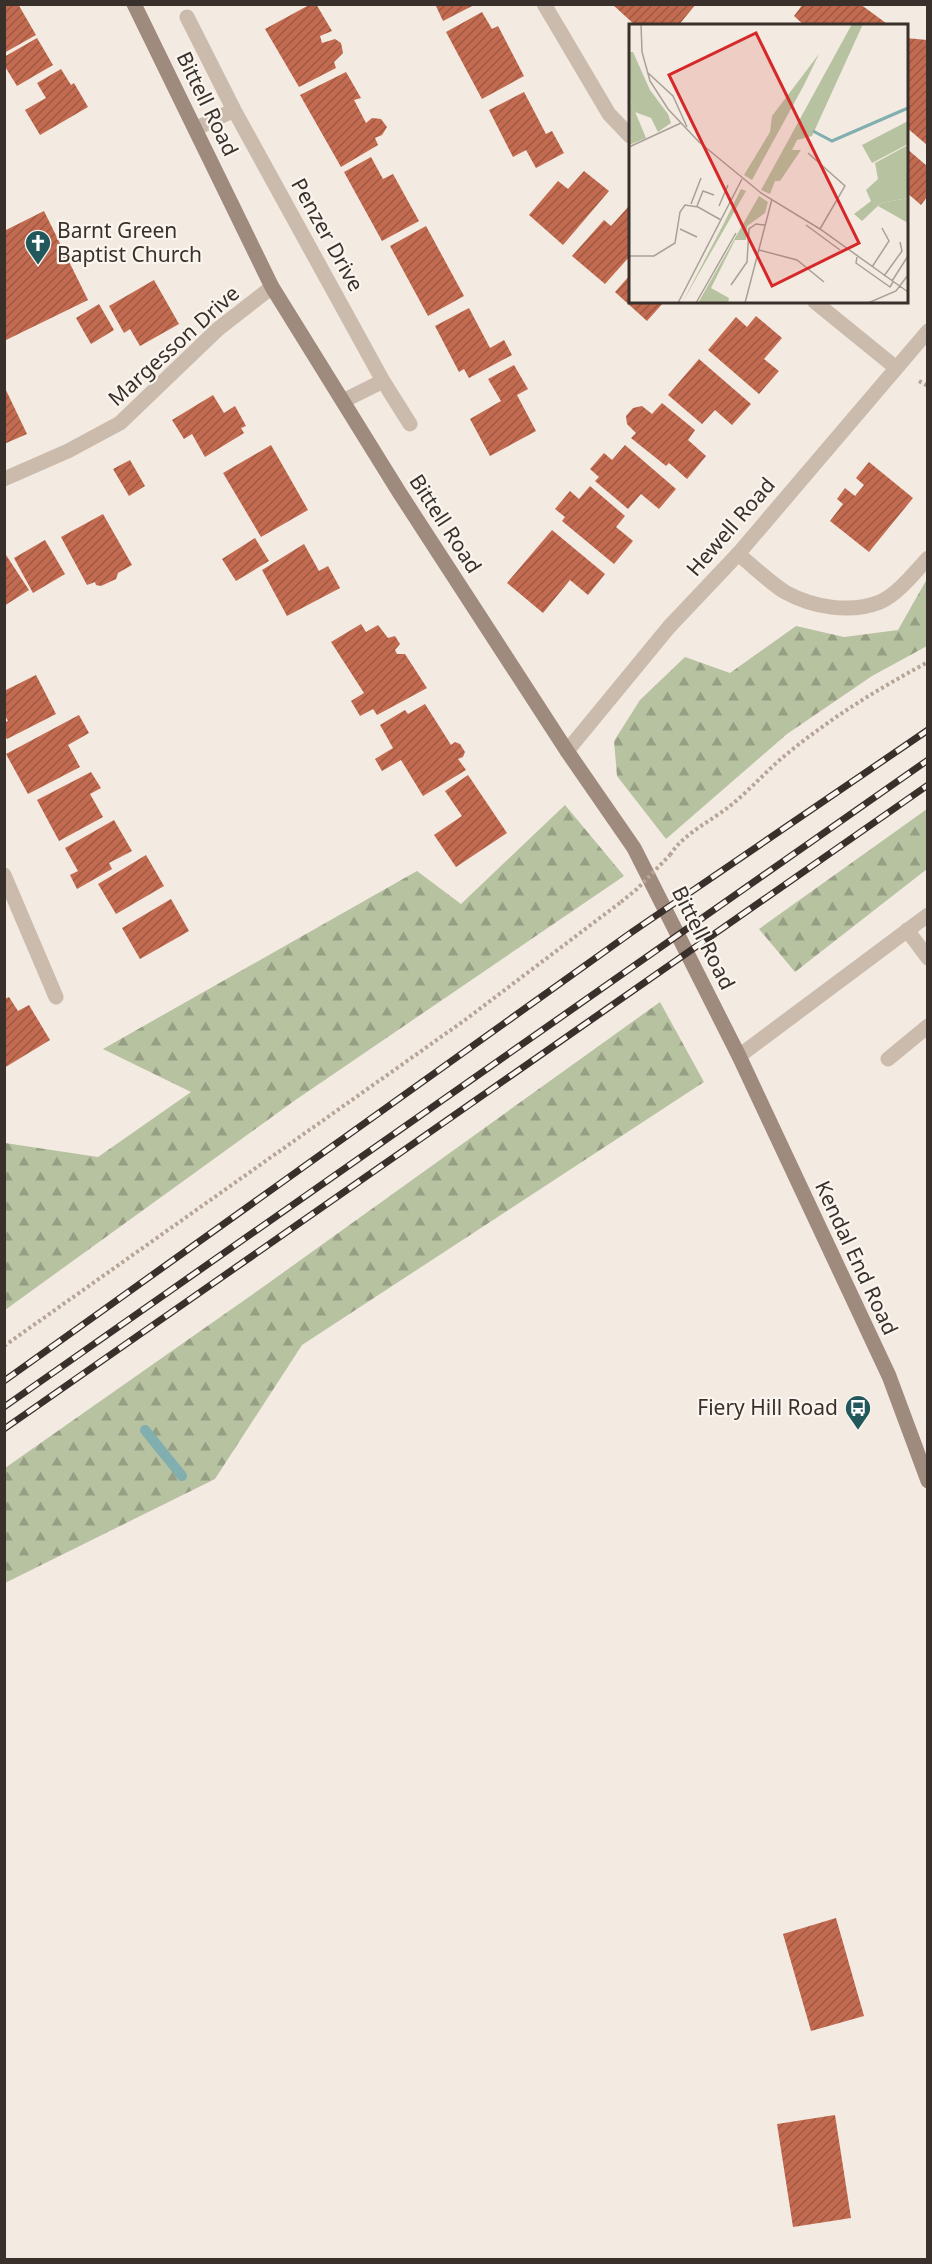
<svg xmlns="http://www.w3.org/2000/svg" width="932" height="2264" font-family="'Noto Sans',sans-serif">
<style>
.forest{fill:url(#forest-firs)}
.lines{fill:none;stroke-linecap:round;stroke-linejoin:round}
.stream{stroke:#81aeaf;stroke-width:10}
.building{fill:url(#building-hatch)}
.path{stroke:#b7a597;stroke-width:4;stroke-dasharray:3 3;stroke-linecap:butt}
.service{stroke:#cbbbad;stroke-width:15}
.minor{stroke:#cbbbad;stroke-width:15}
.tertiary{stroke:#cbbbad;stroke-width:15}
.secondary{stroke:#9f8a7e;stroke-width:15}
.rail-casing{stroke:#3a302b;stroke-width:7}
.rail{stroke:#faf5ee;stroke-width:4.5;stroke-dasharray:14;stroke-linecap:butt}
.path-bridge{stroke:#b7a597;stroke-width:4;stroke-dasharray:3 3;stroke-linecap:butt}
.labels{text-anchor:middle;stroke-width:4.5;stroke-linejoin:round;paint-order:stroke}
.street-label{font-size:21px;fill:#3a302b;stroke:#faf5ee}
.poi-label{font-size:21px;fill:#3a302b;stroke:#faf5ee;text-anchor:start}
.inset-river{fill:none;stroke:#81aeaf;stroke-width:3}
.inset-road{fill:none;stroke:#a9a098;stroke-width:1.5}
.view{fill:#d62828;fill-opacity:0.15;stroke:#d62828;stroke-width:3}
.inset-edge{fill:none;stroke:#3a302b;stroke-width:3}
</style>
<defs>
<pattern id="forest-firs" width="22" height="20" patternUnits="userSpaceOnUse" patternTransform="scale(1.5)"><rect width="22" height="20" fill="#b7c2a1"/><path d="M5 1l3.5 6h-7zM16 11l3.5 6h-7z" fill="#969e83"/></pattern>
<pattern id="building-hatch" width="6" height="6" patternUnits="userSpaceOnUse" patternTransform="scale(1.5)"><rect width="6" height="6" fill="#c26b50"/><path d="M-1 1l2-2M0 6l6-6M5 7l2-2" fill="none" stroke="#9f5843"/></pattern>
</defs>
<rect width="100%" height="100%" fill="#f3eae1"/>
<path class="forest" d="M 927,579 L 927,646 L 872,676 L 787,734 L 666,839 L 617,776 L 614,741 L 640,700 L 685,657 L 730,673 L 796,626 L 844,637 L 898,630 Z
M 565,805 L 624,876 L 294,1101 L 5,1310 L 5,1143 L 98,1157 L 191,1092 L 103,1049 L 417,871 L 461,904 Z
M 927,809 L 927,869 L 795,972 L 759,929 Z
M 660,1002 L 704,1082 L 302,1345 L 215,1479 L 5,1583 L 5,1468 L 263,1287 Z"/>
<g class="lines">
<path class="stream" d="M 145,1430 L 182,1476"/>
</g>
<path class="building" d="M 4,4 L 18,4 L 36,35 L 4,53 Z
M 311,4 L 316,4 L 332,31 L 320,36 L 322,43 L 335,39 L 341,43 L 343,53 L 334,62 L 336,68 L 299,87 L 265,29 Z
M 435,4 L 476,4 L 443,21 Z
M 612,4 L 696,4 L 678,26 L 636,26 Z
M 803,4 L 860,4 L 890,26 L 805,26 L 794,16 Z
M 482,12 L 492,29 L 498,26 L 524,76 L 482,99 L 446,32 Z
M 37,38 L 53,65 L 17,86 L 4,65 L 4,57 Z
M 906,38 L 927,40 L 927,145 L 906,127 Z
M 61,69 L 71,85 L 74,83 L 88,107 L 40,135 L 25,110 L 46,98 L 37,83 Z
M 346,72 L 361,98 L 354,100 L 366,123 L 372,118 L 381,119 L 387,127 L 382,135 L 375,138 L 378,145 L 341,167 L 300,95 Z
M 524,92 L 546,134 L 552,131 L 564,153 L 536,168 L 526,150 L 513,157 L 489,110 Z
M 906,148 L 927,166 L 927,197 L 921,205 L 906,192 Z
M 371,157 L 383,179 L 393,174 L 419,221 L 382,241 L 344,172 Z
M 584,171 L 609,191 L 563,245 L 529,215 L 558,181 L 568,189 Z
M 628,207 L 630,210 L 630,256 L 605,284 L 572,256 L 604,220 L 611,226 Z
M 44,211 L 88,300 L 4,341 L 4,231 Z
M 426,226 L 464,296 L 428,316 L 390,246 Z
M 630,275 L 630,302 L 664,302 L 647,321 L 615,292 Z
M 154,280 L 179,324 L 140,346 L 130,329 L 124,333 L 109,306 Z
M 99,304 L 114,330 L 91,344 L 76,318 Z
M 469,308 L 490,348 L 504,340 L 512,355 L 469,378 L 464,369 L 459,372 L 435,326 Z
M 756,316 L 782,338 L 764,359 L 779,371 L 759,394 L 708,350 L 736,317 L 747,327 Z
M 699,359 L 751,404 L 732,425 L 715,410 L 702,424 L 668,395 Z
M 514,365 L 528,389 L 517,395 L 536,431 L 490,456 L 470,419 L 501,401 L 488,379 Z
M 4,386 L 27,434 L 4,444 Z
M 213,395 L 224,413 L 235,406 L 246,426 L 241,428 L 244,433 L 205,457 L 192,434 L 184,439 L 172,420 Z
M 662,403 L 695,430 L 688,440 L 706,456 L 687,479 L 669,463 L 666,466 L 631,438 L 636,433 L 627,424 L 626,416 L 633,408 L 642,406 L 652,414 Z
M 271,445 L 308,510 L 261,537 L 223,473 Z
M 625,445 L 676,489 L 659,509 L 641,494 L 628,509 L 595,481 L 599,477 L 590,469 L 604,453 L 612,460 Z
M 130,460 L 145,486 L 129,496 L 113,469 Z
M 869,462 L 913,498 L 869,552 L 830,521 L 843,504 L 837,499 L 845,488 L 855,496 L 864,485 L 856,478 Z
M 590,486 L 625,516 L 616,527 L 633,541 L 614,564 L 562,521 L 565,517 L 555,509 L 570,491 L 579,499 Z
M 103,514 L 132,565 L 118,573 L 116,579 L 101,586 L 96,585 L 95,582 L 87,585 L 61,537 Z
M 552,530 L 605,574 L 588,595 L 570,580 L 543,613 L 507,583 Z
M 255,538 L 269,561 L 236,581 L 222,559 Z
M 45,540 L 65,574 L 33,593 L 14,558 Z
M 304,544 L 319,571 L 328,566 L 340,588 L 287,616 L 262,570 Z
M 6,555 L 29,590 L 4,606 L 4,556 Z
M 361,624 L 366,632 L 378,625 L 388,638 L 395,636 L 400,644 L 395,650 L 397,654 L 405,654 L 427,688 L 377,715 L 373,709 L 360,716 L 351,701 L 364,693 L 331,642 Z
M 36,675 L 56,714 L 7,739 L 4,734 L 4,723 L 8,721 L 4,714 L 4,691 Z
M 425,704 L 451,745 L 455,742 L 460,744 L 465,752 L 463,757 L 458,759 L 466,770 L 423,796 L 401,760 L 382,771 L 375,759 L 393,748 L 380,725 L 405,710 L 408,714 Z
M 79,715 L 89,733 L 68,745 L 80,767 L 28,794 L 6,754 Z
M 91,772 L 101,788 L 90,794 L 103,817 L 59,841 L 37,800 Z
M 468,775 L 507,833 L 456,867 L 434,835 L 462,816 L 445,791 Z
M 114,820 L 132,851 L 109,863 L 112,869 L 77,889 L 70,875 L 78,871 L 65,848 Z
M 146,855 L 164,886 L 116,914 L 98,884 Z
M 171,899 L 189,931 L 140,959 L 122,928 Z
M 9,997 L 18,1011 L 29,1005 L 50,1040 L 4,1068 L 4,999 Z
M 836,1918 L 864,2016 L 811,2031 L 783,1934 Z
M 835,2115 L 851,2218 L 793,2227 L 777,2124 Z"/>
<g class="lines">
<path class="path" d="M 919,381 L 928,386
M 670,855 C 683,834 711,821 730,806 C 751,789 768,769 788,753 C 832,717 878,689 928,662
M 4,1346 L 465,1020 L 621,902"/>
<path class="service" d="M 907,930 L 928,958
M 888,1059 L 928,1026"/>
<path class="minor" d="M 544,4 L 609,114 L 630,136
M 187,17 L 234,110 L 383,381
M 195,129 L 234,110
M 815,302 L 895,367
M 343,401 L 383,381 L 410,424
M 4,479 L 68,451 L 120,423 L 218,329 L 272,287
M 738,554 C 753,566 769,582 785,592 C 812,607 850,614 880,602 C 899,593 914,573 928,558
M 4,875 L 56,997"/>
<path class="tertiary" d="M 567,751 L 669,627 L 738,554 L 928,331
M 739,1056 L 928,915"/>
<path class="secondary" d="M 134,4 L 272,287 L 399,492 L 567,751 L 634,848 L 739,1056 L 889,1376 L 928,1481"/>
<g class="rail-casing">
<path id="rail" d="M 4,1381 L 632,932 L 928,730
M 4,1407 L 928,760
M 4,1429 L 928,785"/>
</g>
<use href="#rail" class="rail"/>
<path class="path-bridge" d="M 621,902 L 637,889 L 670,855"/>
</g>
<defs>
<g id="church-pin" transform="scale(1.35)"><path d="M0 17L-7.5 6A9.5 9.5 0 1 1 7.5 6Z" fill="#22585b" stroke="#faf5ee"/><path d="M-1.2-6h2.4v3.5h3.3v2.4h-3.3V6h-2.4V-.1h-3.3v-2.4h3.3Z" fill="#fff"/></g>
<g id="bus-pin" transform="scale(1.35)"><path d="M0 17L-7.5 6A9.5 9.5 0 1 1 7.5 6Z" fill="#22585b" stroke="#faf5ee"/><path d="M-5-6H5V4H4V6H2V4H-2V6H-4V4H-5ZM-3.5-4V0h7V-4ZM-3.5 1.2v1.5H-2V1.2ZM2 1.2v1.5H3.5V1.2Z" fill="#fff"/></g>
</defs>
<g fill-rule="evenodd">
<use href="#church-pin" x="38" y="243"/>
<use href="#bus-pin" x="858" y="1408"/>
</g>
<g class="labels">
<g class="street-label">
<text transform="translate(207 104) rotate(64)" y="7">Bittell Road</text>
<text transform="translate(327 235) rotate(61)" y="7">Penzer Drive</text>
<text transform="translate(174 346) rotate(-42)" y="7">Margesson Drive</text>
<text transform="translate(445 524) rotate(57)" y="7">Bittell Road</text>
<text transform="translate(731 527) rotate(-49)" y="7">Hewell Road</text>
<text transform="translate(703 938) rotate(63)" y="7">Bittell Road</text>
<text transform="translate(856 1258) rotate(65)" y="7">Kendal End Road</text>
</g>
<g class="poi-label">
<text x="57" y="238">Barnt Green<tspan x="57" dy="24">Baptist Church</tspan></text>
<text x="838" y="1415" text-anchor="end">Fiery Hill Road</text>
</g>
</g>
<g transform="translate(629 24)">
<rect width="279" height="279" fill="#f3eae1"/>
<path d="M 279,97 L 279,120 L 243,139 L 233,121 Z" fill="#b7c2a1"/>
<path d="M 223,0 L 234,0 L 183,112 L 168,116 L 163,126 L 172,126 L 151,157 L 146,157 L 141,170 L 132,166 ZM 0,28 L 4,28 L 21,66 L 39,90 L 42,99 L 29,108 L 22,94 L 6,88 L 0,73 ZM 190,30 L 175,61 L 123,156 L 115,151 L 141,108 L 143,92 ZM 112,165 L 117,167 L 53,279 L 94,201 ZM 130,172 L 139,178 L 136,189 L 118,202 L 117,216 L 106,216 L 82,264 L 100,274 L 99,279 L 69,279 ZM 279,174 L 279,199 L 249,182 L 252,179 Z" fill="#b7c2a1"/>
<path d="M 0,73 L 17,114 L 0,121 ZM 279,121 L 279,174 L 252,179 L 233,197 L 225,190 L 242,177 L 237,166 L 249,155 L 246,139 Z" fill="#b7c2a1"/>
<path class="inset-river" d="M 184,107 L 203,117 L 279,84"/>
<path class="inset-road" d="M 12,0 L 13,28 L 21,57 L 39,85 L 70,118 L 132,169 L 191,205 L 279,268M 18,48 L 44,72 L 58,103M 0,123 L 52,99M 179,129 L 216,162 L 191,205M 62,180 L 72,154M 68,182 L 74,167 L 85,171M 90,182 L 99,161M 177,201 L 211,226M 51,205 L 68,213M 130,226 L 168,236 L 195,258M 0,232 L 25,232 L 46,219 L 51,188 L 56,181 L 69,183 L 92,196M 228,233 L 227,239 L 261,263 L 264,258M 243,243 L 260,217 L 253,204M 255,252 L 273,227 L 271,218M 263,257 L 279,232M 102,261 L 118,238 L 120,205 L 127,200 L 136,201M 49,279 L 113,155M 67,279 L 107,209M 116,279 L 143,175M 239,279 L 267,267 L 279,251"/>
<path class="view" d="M 127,9 L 230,219 L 143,262 L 40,51 Z"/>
<rect width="279" height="279" class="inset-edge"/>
</g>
<rect width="932" height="2264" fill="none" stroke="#3a302b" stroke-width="12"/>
</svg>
